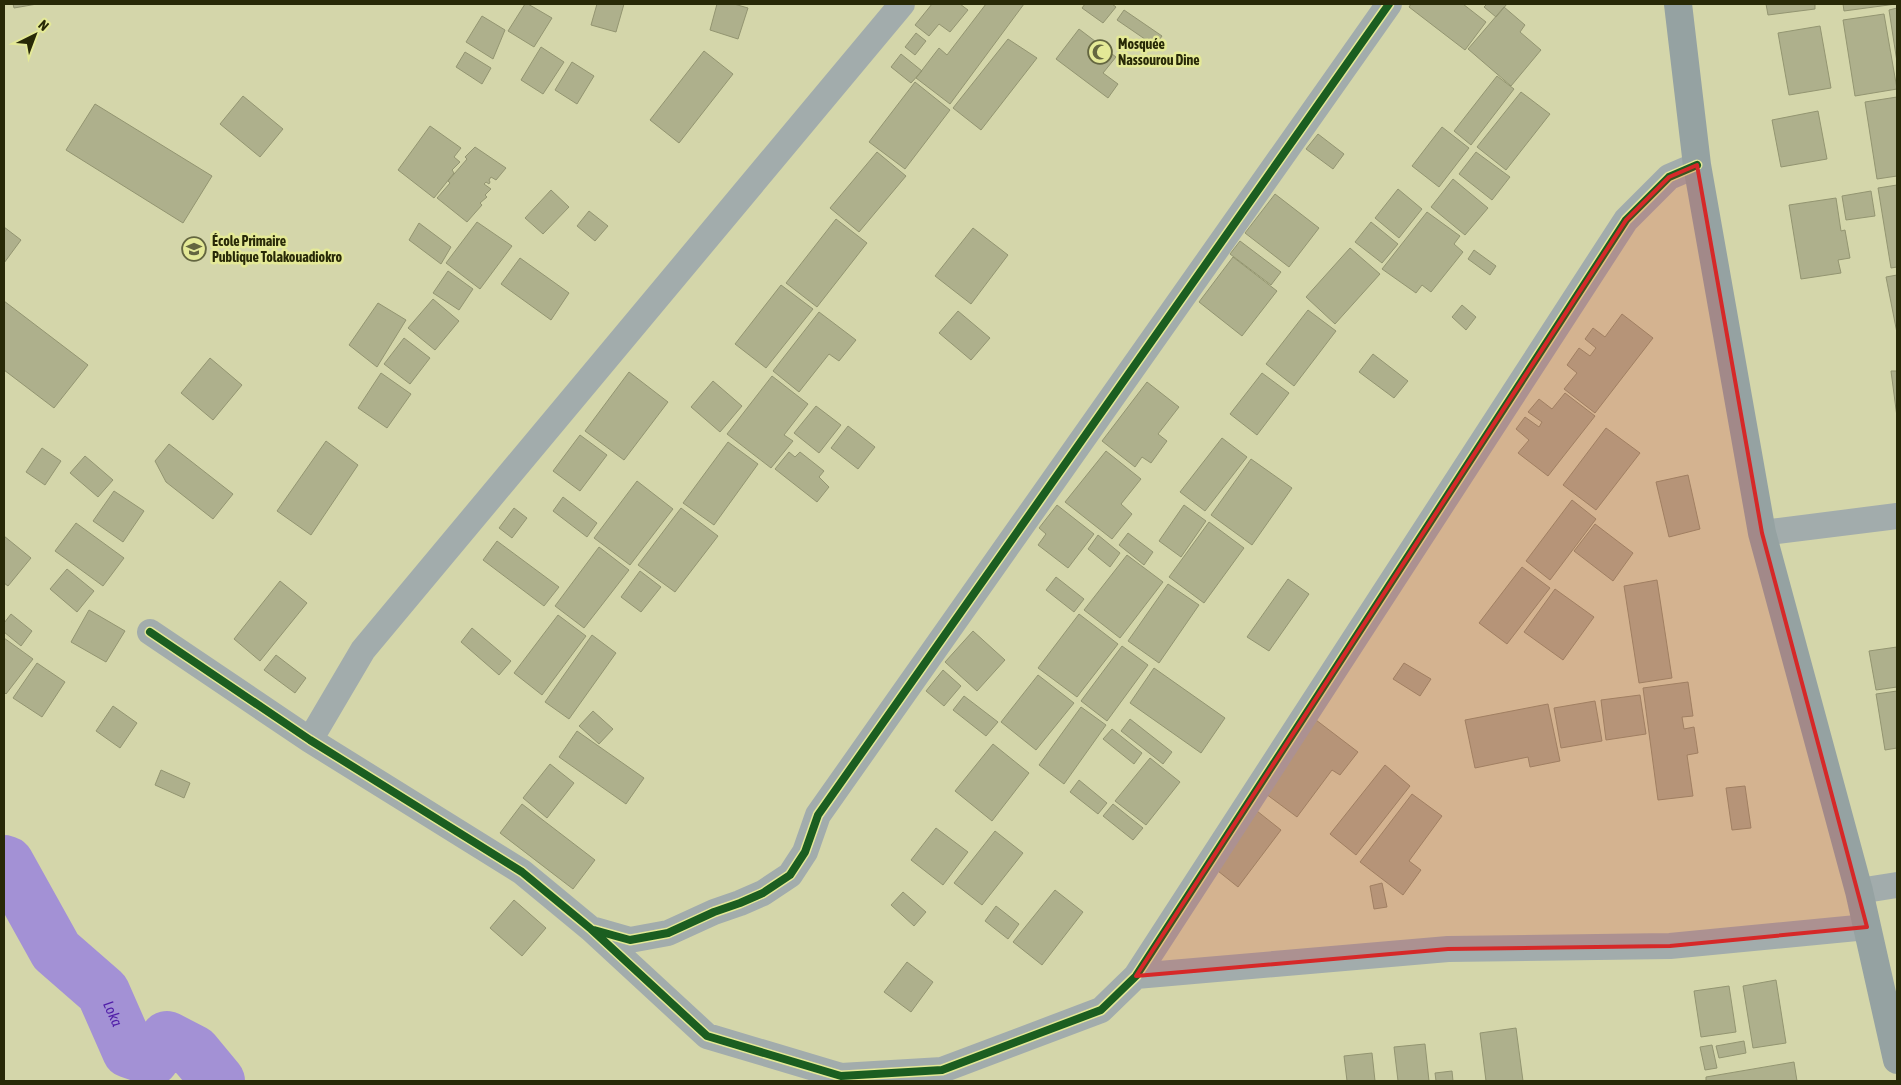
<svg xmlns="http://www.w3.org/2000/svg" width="1901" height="1085" font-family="'Asap Condensed',sans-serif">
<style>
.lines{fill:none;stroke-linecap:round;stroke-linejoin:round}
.river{stroke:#a391d5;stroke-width:54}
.building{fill:#aeb08c;stroke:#939571}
.street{stroke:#a2acac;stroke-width:26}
.secondary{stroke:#95a2a2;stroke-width:28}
.cycleway-casing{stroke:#e4e997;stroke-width:11}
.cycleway{stroke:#1b5e20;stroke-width:8}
.marked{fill:#d62828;fill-opacity:0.2;stroke:#d62828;stroke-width:4;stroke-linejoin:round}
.labels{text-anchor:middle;stroke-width:5;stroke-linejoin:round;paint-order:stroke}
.poi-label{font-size:14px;font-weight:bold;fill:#282907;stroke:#e4e997;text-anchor:start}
.water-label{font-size:15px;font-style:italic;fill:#501da8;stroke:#e4e997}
</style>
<rect width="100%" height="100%" fill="#d4d6aa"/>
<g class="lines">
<path class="river" id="s1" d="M 4,862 L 7,863 L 56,951 L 103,992 L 129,1051 L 152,1059 L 167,1038 L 194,1052 L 218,1081"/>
</g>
<path class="building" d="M 13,4 L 37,4 L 14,8 Z
M 525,4 L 528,4 L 552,18 L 534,47 L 508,31 Z
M 597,4 L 624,4 L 616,32 L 591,25 Z
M 717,4 L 734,4 L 748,8 L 738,39 L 710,30 Z
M 932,4 L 960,4 L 968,10 L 950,32 L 939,24 L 929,36 L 915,25 Z
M 986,4 L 1024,4 L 950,104 L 916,78 L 939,48 L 947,55 Z
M 1085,4 L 1112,4 L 1116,7 L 1103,23 L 1082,8 Z
M 1411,4 L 1463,4 L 1486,22 L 1465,50 L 1409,7 Z
M 1487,4 L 1507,4 L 1496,17 L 1484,7 Z
M 1766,4 L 1815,4 L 1815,9 L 1768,15 Z
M 1843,4 L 1896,4 L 1844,11 Z
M 1504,7 L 1525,25 L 1520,32 L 1541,50 L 1511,86 L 1468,49 Z
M 1897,8 L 1897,62 L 1889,10 Z
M 1124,10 L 1162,36 L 1155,46 L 1117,20 Z
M 1884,14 L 1897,89 L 1855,96 L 1843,20 Z
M 482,16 L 505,30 L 493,59 L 466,42 Z
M 1820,26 L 1831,88 L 1789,95 L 1778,33 Z
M 1079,29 L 1116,57 L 1103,73 L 1118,84 L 1108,98 L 1056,59 Z
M 916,33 L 926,41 L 915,55 L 905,47 Z
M 1008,39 L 1037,58 L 981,130 L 953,108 Z
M 541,47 L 564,62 L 543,94 L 521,80 Z
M 704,51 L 733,74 L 679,143 L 650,120 Z
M 465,52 L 491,68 L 482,84 L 456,67 Z
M 901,54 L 922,71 L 911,83 L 891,67 Z
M 572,62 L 594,76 L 577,104 L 555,90 Z
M 1497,76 L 1514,89 L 1471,145 L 1454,131 Z
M 915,82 L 950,110 L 905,169 L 869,142 Z
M 1521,92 L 1550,114 L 1506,170 L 1477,147 Z
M 243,96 L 283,129 L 260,157 L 220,124 Z
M 1897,97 L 1897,176 L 1877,179 L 1865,102 Z
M 95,104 L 212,176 L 183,223 L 66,150 Z
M 1818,111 L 1827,159 L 1781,167 L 1772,120 Z
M 430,126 L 461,148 L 454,157 L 460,162 L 452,170 L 454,173 L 434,198 L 398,170 Z
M 1442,127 L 1469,148 L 1439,187 L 1412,166 Z
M 1318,134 L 1344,154 L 1333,169 L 1306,149 Z
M 475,147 L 506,168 L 496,180 L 491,177 L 489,180 L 490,182 L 489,184 L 486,182 L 484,184 L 491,189 L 485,195 L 487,197 L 480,203 L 482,205 L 467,222 L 437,198 L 450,183 L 448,181 L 467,159 L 465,157 Z
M 877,152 L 906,176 L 859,232 L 830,208 Z
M 1476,152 L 1510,177 L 1492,200 L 1459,174 Z
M 1453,179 L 1488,208 L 1465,235 L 1431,207 Z
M 1897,185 L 1897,267 L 1891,268 L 1878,188 Z
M 1398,189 L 1422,209 L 1399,238 L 1375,218 Z
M 551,190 L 569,207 L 543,234 L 525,218 Z
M 1871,191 L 1875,216 L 1846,220 L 1842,196 Z
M 1275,194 L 1319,228 L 1289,267 L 1245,233 Z
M 1836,198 L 1841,231 L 1845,230 L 1850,258 L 1838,260 L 1841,273 L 1801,279 L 1789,205 Z
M 589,211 L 608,226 L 595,241 L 577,226 Z
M 1427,212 L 1460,236 L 1454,244 L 1463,252 L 1431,292 L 1422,285 L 1416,293 L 1382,269 Z
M 836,219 L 867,243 L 817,307 L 786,283 Z
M 477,222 L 512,246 L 480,289 L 446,263 Z
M 1371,222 L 1398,244 L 1382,263 L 1355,242 Z
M 419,223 L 451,247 L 441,264 L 409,240 Z
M 4,227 L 21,240 L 4,263 Z
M 973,228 L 1008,255 L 971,304 L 935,276 Z
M 1240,241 L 1281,272 L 1271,285 L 1230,254 Z
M 1350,248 L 1380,274 L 1335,324 L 1306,297 Z
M 1474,250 L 1496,266 L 1490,275 L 1468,259 Z
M 1233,257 L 1277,291 L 1242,336 L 1199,302 Z
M 520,258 L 569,293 L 551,320 L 501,284 Z
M 448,271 L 473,289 L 459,310 L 433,293 Z
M 1897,275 L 1897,333 L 1886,277 Z
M 781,285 L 813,309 L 766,368 L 735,344 Z
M 433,299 L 459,321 L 435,350 L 408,328 Z
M 4,301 L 88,365 L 54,408 L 4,370 Z
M 378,303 L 406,320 L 377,367 L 349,345 Z
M 1462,305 L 1476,317 L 1466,330 L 1452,317 Z
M 1308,310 L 1336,331 L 1294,386 L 1266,364 Z
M 958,311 L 990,338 L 971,360 L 939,333 Z
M 819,312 L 856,340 L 839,361 L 829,354 L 799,392 L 773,371 Z
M 1622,314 L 1653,338 L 1595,413 L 1564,389 L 1577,373 L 1567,365 L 1579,348 L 1590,356 L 1596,348 L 1585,339 L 1593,328 L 1605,337 Z
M 404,338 L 430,358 L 410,384 L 384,364 Z
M 1373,354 L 1408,381 L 1394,398 L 1359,372 Z
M 210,358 L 242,385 L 213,420 L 181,393 Z
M 1891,371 L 1897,371 L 1897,417 Z
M 629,372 L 668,402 L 624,460 L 585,431 Z
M 381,373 L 411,394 L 387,428 L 358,408 Z
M 1262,373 L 1289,393 L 1257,435 L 1230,414 Z
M 772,376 L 808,404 L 784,435 L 793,441 L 771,468 L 727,434 Z
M 713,381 L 742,406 L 720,432 L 691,407 Z
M 1147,382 L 1179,407 L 1158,434 L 1167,441 L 1151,463 L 1142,457 L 1135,467 L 1102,441 Z
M 1565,393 L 1595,416 L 1548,476 L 1518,453 L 1529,440 L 1516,429 L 1525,417 L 1539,427 L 1542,422 L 1528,412 L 1539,399 L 1552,409 Z
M 816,406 L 841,425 L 819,453 L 794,433 Z
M 848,426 L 875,447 L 858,469 L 831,448 Z
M 1606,428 L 1640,453 L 1596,510 L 1563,485 Z
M 580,435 L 607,455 L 580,491 L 553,471 Z
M 1222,438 L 1247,457 L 1205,511 L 1180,492 Z
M 326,441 L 358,465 L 311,535 L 277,511 Z
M 728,442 L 758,464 L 714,525 L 683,503 Z
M 169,444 L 233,494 L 213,519 L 166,482 L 155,461 Z
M 42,448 L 61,461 L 45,485 L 26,472 Z
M 1106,451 L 1141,479 L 1121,504 L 1132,514 L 1112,539 L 1065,502 Z
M 789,452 L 795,457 L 800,452 L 824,471 L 819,477 L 829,487 L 817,502 L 775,469 Z
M 85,456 L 113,480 L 98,497 L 70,473 Z
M 1251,459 L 1292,488 L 1252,545 L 1211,515 Z
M 1688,475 L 1700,529 L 1669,537 L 1656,482 Z
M 637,481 L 673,509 L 630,565 L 594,538 Z
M 114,491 L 144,511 L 123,542 L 93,521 Z
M 563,497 L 597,523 L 587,537 L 553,511 Z
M 1572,500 L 1596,519 L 1550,580 L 1526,561 Z
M 1057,505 L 1094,534 L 1068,568 L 1038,545 L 1046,534 L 1039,528 Z
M 1184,505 L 1206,521 L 1181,557 L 1159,541 Z
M 514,508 L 527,518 L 512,538 L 499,528 Z
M 681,508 L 718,536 L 675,592 L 638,565 Z
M 1209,522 L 1244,548 L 1204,603 L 1169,577 Z
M 76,523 L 124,558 L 103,586 L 55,551 Z
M 1595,524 L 1633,553 L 1613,581 L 1574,551 Z
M 1128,533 L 1153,552 L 1144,565 L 1119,545 Z
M 1098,535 L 1120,553 L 1110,567 L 1088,549 Z
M 4,536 L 31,558 L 8,586 L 4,583 Z
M 497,541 L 559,587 L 544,606 L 483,560 Z
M 599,547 L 629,570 L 584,628 L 555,606 Z
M 1127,555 L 1163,582 L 1120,638 L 1084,610 Z
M 1522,567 L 1550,588 L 1507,644 L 1479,623 Z
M 67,569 L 94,591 L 77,612 L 50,589 Z
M 640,571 L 661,587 L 641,612 L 621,597 Z
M 1056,577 L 1084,599 L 1074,612 L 1046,590 Z
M 1288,579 L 1309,594 L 1269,651 L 1247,637 Z
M 1657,580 L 1672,678 L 1639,683 L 1624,586 Z
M 280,581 L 307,603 L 260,661 L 234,639 Z
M 1168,584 L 1199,605 L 1159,663 L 1128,641 Z
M 1555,589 L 1594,617 L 1563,660 L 1524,632 Z
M 89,610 L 125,631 L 106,662 L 71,642 Z
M 11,614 L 32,631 L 21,646 L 4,632 L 4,623 Z
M 1079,614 L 1118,644 L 1077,697 L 1038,668 Z
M 558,615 L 586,636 L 542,695 L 514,673 Z
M 472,628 L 511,661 L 499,675 L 461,642 Z
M 973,631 L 1005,660 L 977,691 L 945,662 Z
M 592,635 L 616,653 L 569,719 L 545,702 Z
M 4,638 L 33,659 L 6,694 L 4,692 Z
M 1122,646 L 1148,665 L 1107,721 L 1081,701 Z
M 1897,647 L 1897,687 L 1876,690 L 1869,651 Z
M 276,655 L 306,678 L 295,693 L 264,670 Z
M 37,663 L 65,682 L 42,717 L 13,698 Z
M 1404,663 L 1431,679 L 1420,696 L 1393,679 Z
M 1154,668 L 1225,718 L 1201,753 L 1130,703 Z
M 943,670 L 961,686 L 944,706 L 926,691 Z
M 1038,675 L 1074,703 L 1036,750 L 1001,722 Z
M 1688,682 L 1693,716 L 1682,717 L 1684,729 L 1694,727 L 1698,753 L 1687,755 L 1693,796 L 1658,800 L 1643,688 Z
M 1897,691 L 1897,748 L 1885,750 L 1876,694 Z
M 1640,695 L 1646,734 L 1606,740 L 1601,700 Z
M 964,696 L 998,722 L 986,736 L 953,710 Z
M 1595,701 L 1602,741 L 1561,748 L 1554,708 Z
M 1548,704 L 1560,761 L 1530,767 L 1528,757 L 1475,768 L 1465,720 Z
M 113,706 L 137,723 L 120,748 L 96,731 Z
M 1081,707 L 1106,725 L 1064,784 L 1039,765 Z
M 593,711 L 613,729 L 599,744 L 579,726 Z
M 1130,719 L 1172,752 L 1163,764 L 1121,731 Z
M 1316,720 L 1358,752 L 1340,775 L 1332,770 L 1297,817 L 1262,791 Z
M 1112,729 L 1142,753 L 1134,764 L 1103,739 Z
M 577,731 L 644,778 L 626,804 L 559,757 Z
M 993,744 L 1029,773 L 992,821 L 955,791 Z
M 1150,758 L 1180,782 L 1146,825 L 1115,801 Z
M 550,764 L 574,783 L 547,818 L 523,798 Z
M 1385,765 L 1410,786 L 1356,855 L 1330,834 Z
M 161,770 L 190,783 L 184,798 L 155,785 Z
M 1079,780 L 1107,803 L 1098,814 L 1070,792 Z
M 1745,786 L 1751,828 L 1732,830 L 1726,788 Z
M 1412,794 L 1442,816 L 1409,861 L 1421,870 L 1403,895 L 1360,862 Z
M 522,804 L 595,860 L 573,889 L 500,833 Z
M 1113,804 L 1143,828 L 1133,840 L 1103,816 Z
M 1257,811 L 1281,830 L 1238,887 L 1213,867 Z
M 936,828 L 968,852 L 943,885 L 911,860 Z
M 995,831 L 1023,853 L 982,905 L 954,883 Z
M 1382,883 L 1387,907 L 1374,909 L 1370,886 Z
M 1055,890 L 1083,912 L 1042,965 L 1013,942 Z
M 903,892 L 926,912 L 914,926 L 891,905 Z
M 514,900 L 546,928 L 522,956 L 490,928 Z
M 996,906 L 1019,924 L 1008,939 L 985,921 Z
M 907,962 L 933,982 L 911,1012 L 884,992 Z
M 1776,980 L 1786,1043 L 1753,1048 L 1743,986 Z
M 1729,986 L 1736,1032 L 1701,1037 L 1694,991 Z
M 1516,1028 L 1523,1081 L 1486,1081 L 1480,1033 Z
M 1744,1041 L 1746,1053 L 1719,1058 L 1716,1046 Z
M 1425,1044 L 1429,1081 L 1398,1081 L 1394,1047 Z
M 1712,1045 L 1717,1068 L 1705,1070 L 1700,1047 Z
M 1372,1053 L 1375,1081 L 1347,1081 L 1344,1056 Z
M 1794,1062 L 1797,1081 L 1706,1081 L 1706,1077 Z
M 1452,1071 L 1453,1081 L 1436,1081 L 1435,1073 Z"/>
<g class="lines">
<path class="street" d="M 1762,533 L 1897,516
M 150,632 L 310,740 L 522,872 L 591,929 L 707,1036 L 841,1076 L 942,1070 L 1101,1010 L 1136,976 L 1626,220 L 1669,177 L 1697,165
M 310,740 L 363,650 L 902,4
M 1859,891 L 1897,885
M 595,930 L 630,940 L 668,933 L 714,912 L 740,903 L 763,893 L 790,875 L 805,852 L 818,815 L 1389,4
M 1136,976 L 1448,949 L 1670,946 L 1867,927"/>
<path class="secondary" d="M 1678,4 L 1697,165 L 1762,533 L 1859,891 L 1897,1060"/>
<g class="cycleway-casing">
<path id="cycleway" d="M 150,632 L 310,740 L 522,872 L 591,929 L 707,1036 L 841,1076 L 942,1070 L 1101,1010 L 1136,976 L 1626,220 L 1669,177 L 1697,165
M 594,930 L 630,940 L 668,933 L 714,912 L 740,903 L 763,893 L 790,875 L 805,852 L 818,815 L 1389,4"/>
</g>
<use href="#cycleway" class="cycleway"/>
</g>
<path class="marked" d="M 1697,165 L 1762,533 L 1867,927 L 1670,946 L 1448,949 L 1136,976 L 1626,220 L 1669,177 Z"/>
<defs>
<g id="mosque-ring" transform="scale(1.25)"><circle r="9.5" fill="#e4e997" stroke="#646640" stroke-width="1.5"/><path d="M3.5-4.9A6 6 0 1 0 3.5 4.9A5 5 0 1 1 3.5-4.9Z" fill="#646640"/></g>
<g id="school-ring" transform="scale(1.25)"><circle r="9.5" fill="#e4e997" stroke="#646640" stroke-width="1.5"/><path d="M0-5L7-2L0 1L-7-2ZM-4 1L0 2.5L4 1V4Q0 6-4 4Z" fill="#646640"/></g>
</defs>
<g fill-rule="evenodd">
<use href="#mosque-ring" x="1100" y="52"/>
<use href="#school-ring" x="194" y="249"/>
</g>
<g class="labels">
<g class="poi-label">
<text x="1118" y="49">Mosquée<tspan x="1118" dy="16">Nassourou Dine</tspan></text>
<text x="212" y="246">École Primaire<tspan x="212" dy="16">Publique Tolakouadiokro</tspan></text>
</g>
<g class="water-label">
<text dy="5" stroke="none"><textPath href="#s1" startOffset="190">Loka</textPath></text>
</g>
</g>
<rect width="1901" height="1085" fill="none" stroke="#282907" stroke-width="10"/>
<g transform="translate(35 35) rotate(42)" stroke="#e4e997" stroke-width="4" paint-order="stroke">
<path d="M0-4L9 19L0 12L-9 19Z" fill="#282907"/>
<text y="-8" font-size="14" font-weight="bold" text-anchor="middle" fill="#282907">N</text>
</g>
</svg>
